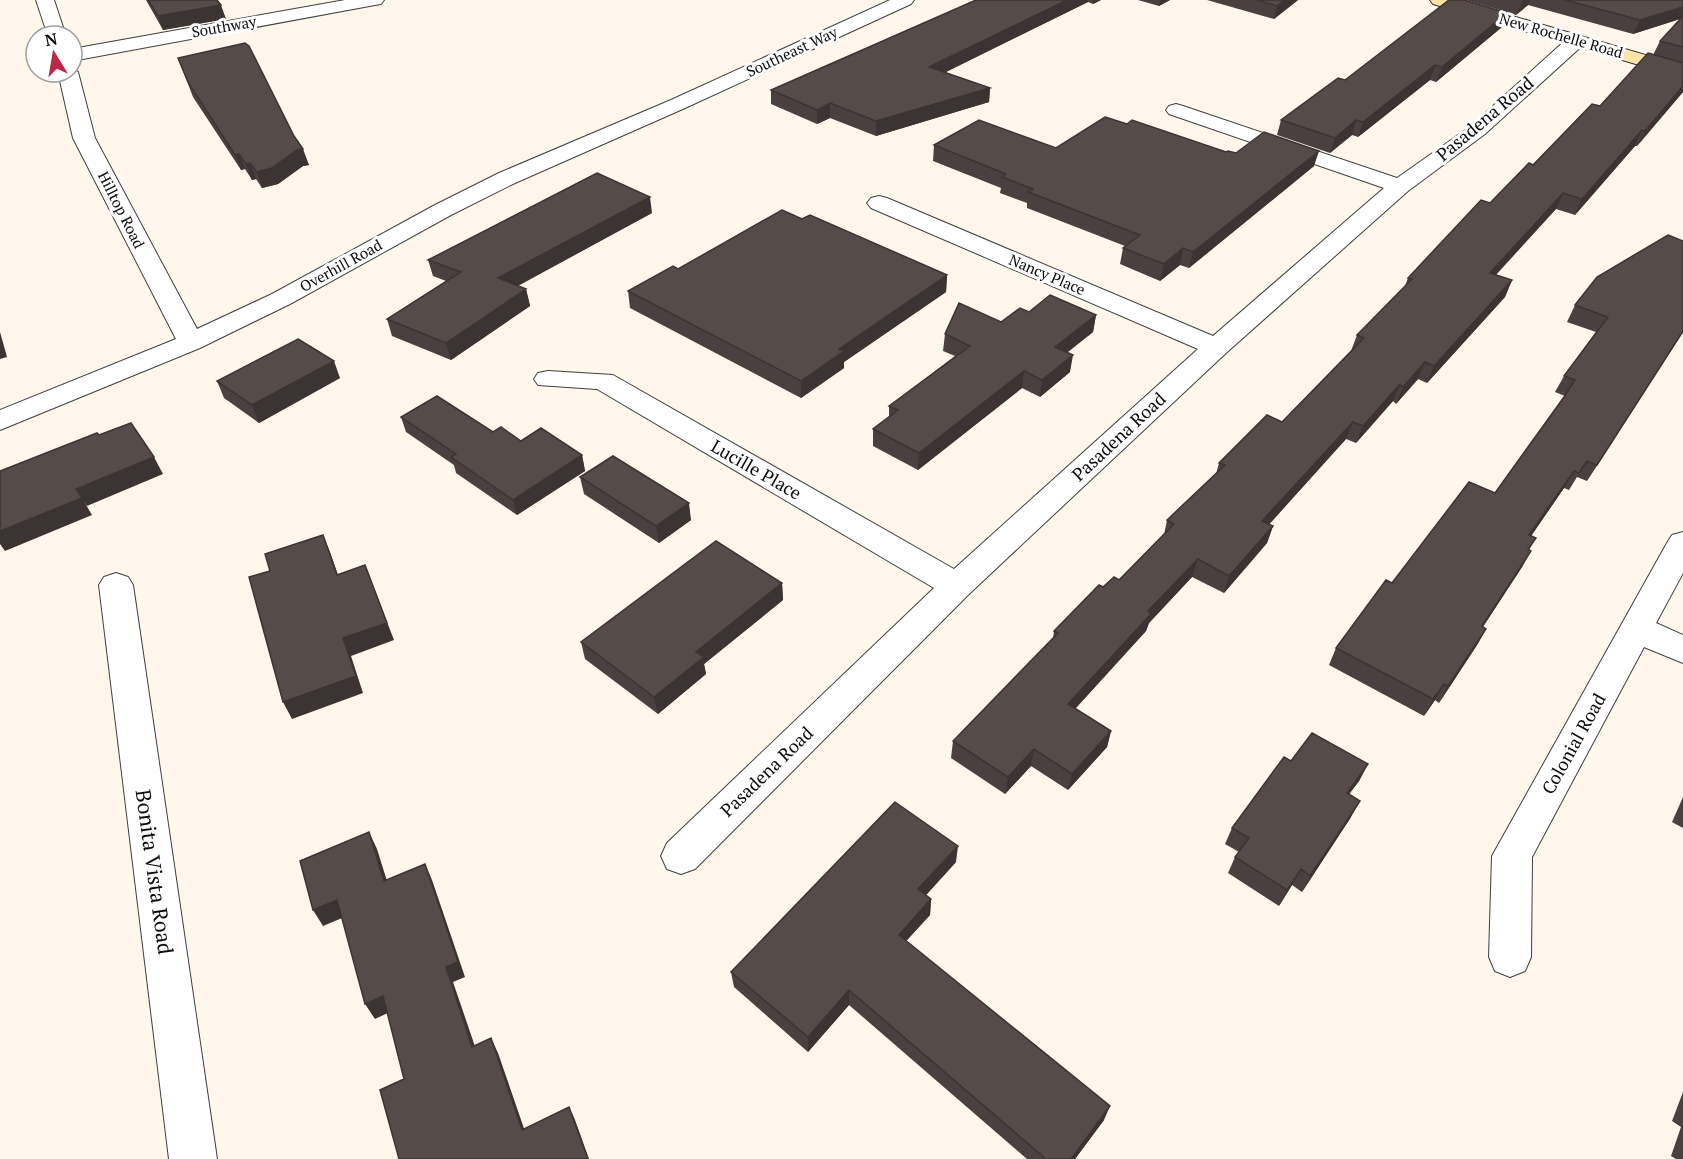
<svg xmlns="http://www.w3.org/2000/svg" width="1683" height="1159" font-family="'PT Serif',serif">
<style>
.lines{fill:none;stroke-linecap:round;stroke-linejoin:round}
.minor-casing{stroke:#3f3f3f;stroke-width:2}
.secondary-casing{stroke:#2e2e2e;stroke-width:2}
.minor{fill:#fff;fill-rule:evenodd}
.secondary{fill:#fee4a8;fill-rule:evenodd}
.wall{fill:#49403f}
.shaded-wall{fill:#3c3433}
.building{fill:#554b49;stroke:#3c3433;stroke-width:1.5}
.labels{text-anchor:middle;stroke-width:6;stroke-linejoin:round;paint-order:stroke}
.far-street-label{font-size:15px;fill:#0c0c0c;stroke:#fff}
.street-label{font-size:18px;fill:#0c0c0c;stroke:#fff}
.near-street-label{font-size:21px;fill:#0c0c0c;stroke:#fff}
</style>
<rect width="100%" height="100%" fill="#fff7ec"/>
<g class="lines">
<g class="minor-casing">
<path id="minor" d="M 36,0 L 54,0 L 66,36 L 48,36 Z
M 345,0 L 384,0 L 381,4 L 375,5 L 72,61 L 72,49 Z
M 890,0 L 914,0 L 911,4 L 685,108 L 515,183 L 451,215 L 290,304 L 200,348 L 0,430 L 0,410 L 176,339 L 73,138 L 58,72 L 72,72 L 72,67 L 78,72 L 95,138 L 197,329 L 272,294 L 435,205 L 499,173 L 671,100 Z
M 1576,35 L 1583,37 L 1585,41 L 1583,45 L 1485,134 L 1408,191 L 1226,353 L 969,594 L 695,869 L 681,874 L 667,869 L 661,856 L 667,843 L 934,588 L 597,389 L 538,385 L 534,379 L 538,373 L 548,371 L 613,375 L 954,569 L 1198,349 L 871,208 L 867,203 L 871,198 L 879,196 L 887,198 L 1213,336 L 1384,188 L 1169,114 L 1166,110 L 1169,106 L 1176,104 L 1183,106 L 1397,178 L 1471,126 L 1569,37 Z
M 1683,532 L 1683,573 L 1656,623 L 1683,635 L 1683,663 L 1644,647 L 1532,857 L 1531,957 L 1525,971 L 1510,977 L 1495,971 L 1489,957 L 1492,856 L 1667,543 L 1672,535 Z
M 116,573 L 128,577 L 133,585 L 217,1159 L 169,1159 L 99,585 L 104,577 Z"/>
</g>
<g class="secondary-casing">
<path id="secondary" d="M 1430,0 L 1458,0 L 1683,66 L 1683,78 L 1433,4 Z"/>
</g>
<use href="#minor" class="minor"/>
<use href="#secondary" class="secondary"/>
</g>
<path class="wall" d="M 146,0 L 217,0 L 226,19 L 163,30 Z
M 976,0 L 1101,0 L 1093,4 L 1088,2 L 945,72 L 990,88 L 989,102 L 876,136 L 830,118 L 817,124 L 771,104 L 771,90 Z
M 1138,0 L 1170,0 L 1159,6 Z
M 1207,0 L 1298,0 L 1274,19 Z
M 1466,0 L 1683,0 L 1683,92 L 1637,146 L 1635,146 L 1575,215 L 1556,209 L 1496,275 L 1512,280 L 1505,297 L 1427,383 L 1418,379 L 1396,404 L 1393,401 L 1356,443 L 1346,439 L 1269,524 L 1273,526 L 1267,543 L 1224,593 L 1192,577 L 1149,623 L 1146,631 L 1075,709 L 1111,731 L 1107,747 L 1068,790 L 1031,766 L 1005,794 L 951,758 L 953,741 L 1053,639 L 1054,631 L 1103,587 L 1119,580 L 1164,535 L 1167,520 L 1216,474 L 1219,463 L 1282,422 L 1351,351 L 1357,335 L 1405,286 L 1408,278 L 1490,203 L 1600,106 L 1653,55 L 1660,41 L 1680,19 L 1633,34 L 1528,5 L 1516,15 Z
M 1502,27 L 1436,82 L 1430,80 L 1358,137 L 1352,135 L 1330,153 L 1277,135 L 1281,120 L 1345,80 Z
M 178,58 L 294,136 L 309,165 L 303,166 L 278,184 L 262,188 L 256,179 L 252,180 L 245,169 L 241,170 L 193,97 Z
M 1127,124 L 1226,152 L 1236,153 L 1314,166 L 1189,268 L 1180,265 L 1160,281 L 1120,264 L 1123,248 L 1125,246 L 1027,208 L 1027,203 L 1000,193 L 1001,188 L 933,161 L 934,145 L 1056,148 Z
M 652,213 L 518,286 L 526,289 L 530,306 L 451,360 L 392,336 L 387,319 L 446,281 L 433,276 L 428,260 Z
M 802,219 L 947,275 L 946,292 L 844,362 L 844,368 L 801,398 L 630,308 L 628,291 L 678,269 Z
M 1683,241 L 1683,332 L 1587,481 L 1577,477 L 1569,490 L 1564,488 L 1531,536 L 1536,538 L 1529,550 L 1522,567 L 1483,627 L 1486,629 L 1477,645 L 1439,703 L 1435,700 L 1424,716 L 1329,665 L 1336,648 L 1392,583 L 1495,493 L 1565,396 L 1555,392 L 1564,376 L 1596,332 L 1567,322 L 1575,305 Z
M 1029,312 L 1096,315 L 1093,332 L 1067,352 L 1070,372 L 1040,397 L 1022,388 L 918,470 L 873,446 L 873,429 L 889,417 L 889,406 L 955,356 L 943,351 L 945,334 L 1001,322 Z
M 340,378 L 259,423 L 224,398 L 217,381 Z
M 401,417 L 493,432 L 521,441 L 582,455 L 585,471 L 517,515 L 456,473 L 454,465 L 406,432 Z
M 580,477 L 691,520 L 659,543 L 584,494 Z
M 782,583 L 783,600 L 704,664 L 706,674 L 658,714 L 585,659 L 581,642 Z
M 1291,761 L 1368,764 L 1359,781 L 1349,794 L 1351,817 L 1302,892 L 1292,885 L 1279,906 L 1228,873 L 1235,857 L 1239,852 L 1225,844 L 1232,828 Z
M 1683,797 L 1683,828 L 1672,822 Z
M 956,862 L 926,895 L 931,899 L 930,915 L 906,941 L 1104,1120 L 1075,1159 L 1027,1159 L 849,1005 L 808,1052 L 734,987 L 731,972 Z
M 1683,1092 L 1683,1159 L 1676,1159 L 1671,1156 L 1681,1127 L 1672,1121 Z"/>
<path class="shaded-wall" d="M 1067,0 L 1088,0 L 1088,2 L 928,81 L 929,67 Z
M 1093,0 L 1101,0 L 1093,4 Z
M 1160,0 L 1170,0 L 1159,6 Z
M 1284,0 L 1298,0 L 1274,19 L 1277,6 Z
M 1523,0 L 1530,0 L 1528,5 L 1516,15 Z
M 221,5 L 226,19 L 163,30 L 158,16 Z
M 1683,7 L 1683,18 L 1633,34 L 1640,20 Z
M 1507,13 L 1502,27 L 1436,82 L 1442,67 Z
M 1435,65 L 1430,80 L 1358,137 L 1363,122 Z
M 1683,86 L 1683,92 L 1637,146 L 1645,131 Z
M 990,88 L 989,102 L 876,136 L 876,121 Z
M 830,103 L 830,118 L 817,124 L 817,110 Z
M 1356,120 L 1352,135 L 1330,153 L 1335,138 Z
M 1642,130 L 1635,146 L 1575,215 L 1582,199 Z
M 303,149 L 309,165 L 303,166 L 278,184 L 262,188 L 257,172 L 297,150 Z
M 1319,151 L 1314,166 L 1189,268 L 1193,252 Z
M 239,154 L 245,169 L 241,170 L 235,155 Z
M 250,163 L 256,179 L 252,180 L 246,164 Z
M 1563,193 L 1556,209 L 1482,289 L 1490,273 Z
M 650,197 L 652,213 L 502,294 L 498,278 Z
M 1183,248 L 1180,265 L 1160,281 L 1164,264 Z
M 947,275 L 946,292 L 844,362 L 844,368 L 801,398 L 801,381 L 839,349 Z
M 1512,280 L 1505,297 L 1427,383 L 1434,366 Z
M 526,289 L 530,306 L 451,360 L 446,343 Z
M 1096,315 L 1093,332 L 1053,364 L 1055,347 Z
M 1683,331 L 1683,332 L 1587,481 L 1597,465 Z
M 0,332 L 7,357 L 0,359 Z
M 1073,355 L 1070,372 L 1040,397 L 1042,380 Z
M 334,361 L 340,378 L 259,423 L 252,405 Z
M 1425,362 L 1418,379 L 1396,404 L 1403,387 Z
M 1024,371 L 1022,388 L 918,470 L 919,453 Z
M 1400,384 L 1393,401 L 1356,443 L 1363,426 Z
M 1353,422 L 1346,439 L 1257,538 L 1262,521 Z
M 582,455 L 585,471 L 517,515 L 513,500 Z
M 154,457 L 163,474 L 87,506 L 76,489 Z
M 1574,471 L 1564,488 L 1520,552 L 1529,535 Z
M 82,498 L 92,515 L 5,551 L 0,544 L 0,531 Z
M 689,503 L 691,520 L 659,543 L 656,526 Z
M 1273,526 L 1267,543 L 1224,593 L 1229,576 Z
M 323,535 L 330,552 L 344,592 L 337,575 Z
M 1531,551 L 1522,567 L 1472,643 L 1482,626 Z
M 1198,559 L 1192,577 L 1149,623 L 1146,631 L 1064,721 L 1068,704 L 1148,611 Z
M 365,565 L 394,640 L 351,656 L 363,693 L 292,719 L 283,702 Z
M 782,583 L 783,600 L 704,664 L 706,674 L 658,714 L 654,697 L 696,652 Z
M 1486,629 L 1477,645 L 1439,703 L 1448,686 Z
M 1444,684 L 1435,700 L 1424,716 L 1433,699 Z
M 1111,731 L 1107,747 L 1068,790 L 1072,774 Z
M 1034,749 L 1031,766 L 1005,794 L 1008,777 Z
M 1368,764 L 1359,781 L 1338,809 L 1347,793 Z
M 1360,801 L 1351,817 L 1302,892 L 1310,876 Z
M 369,832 L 377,849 L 392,897 L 384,881 Z
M 958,846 L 956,862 L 917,905 L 918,889 Z
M 425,864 L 432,880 L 465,977 L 453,982 L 480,1061 L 472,1047 L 446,967 Z
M 1301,869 L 1292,885 L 1279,906 L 1287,890 Z
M 931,899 L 930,915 L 898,950 L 899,935 Z
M 337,900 L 347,916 L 323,926 L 313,910 Z
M 849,990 L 849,1005 L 808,1052 L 808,1037 Z
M 383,996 L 392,1011 L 375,1019 L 365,1004 Z
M 491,1038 L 498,1053 L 529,1143 L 522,1130 Z
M 1110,1106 L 1104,1120 L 1075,1159 L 1071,1159 Z
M 569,1107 L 575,1120 L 589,1159 L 588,1159 Z"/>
<path class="building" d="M 148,0 L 217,0 L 221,5 L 158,16 Z
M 976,0 L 1067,0 L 929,67 L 990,88 L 876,121 L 830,103 L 817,110 L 771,90 Z
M 1257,0 L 1284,0 L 1277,6 Z
M 1449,0 L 1464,0 L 1507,13 L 1442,67 L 1435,65 L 1363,122 L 1356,120 L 1335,138 L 1281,120 L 1338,78 L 1345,80 Z
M 1565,0 L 1683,0 L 1683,7 L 1640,20 Z
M 1683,16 L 1683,47 L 1660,41 Z
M 245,43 L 249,46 L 294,136 L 303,149 L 297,150 L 272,168 L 257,172 L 250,163 L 246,164 L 239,154 L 235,155 L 188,82 L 178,58 Z
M 1648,53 L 1683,63 L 1683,86 L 1645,131 L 1642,130 L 1582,199 L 1563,193 L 1490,273 L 1512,280 L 1434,366 L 1425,362 L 1403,387 L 1400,384 L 1363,426 L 1353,422 L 1262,521 L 1273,526 L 1229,576 L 1198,559 L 1148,611 L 1151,614 L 1068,704 L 1111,731 L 1072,774 L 1034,749 L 1008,777 L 953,741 L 1058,633 L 1054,631 L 1099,585 L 1103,587 L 1114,577 L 1119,580 L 1174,524 L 1167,520 L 1225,465 L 1219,463 L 1267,415 L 1282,422 L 1364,338 L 1357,335 L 1412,279 L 1408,278 L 1481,200 L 1490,203 L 1529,163 L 1533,165 L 1592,104 L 1600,106 Z
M 1105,117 L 1127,124 L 1132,120 L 1226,152 L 1228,151 L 1236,153 L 1264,132 L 1319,151 L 1193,252 L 1183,248 L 1164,264 L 1123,248 L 1140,235 L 1028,192 L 1033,189 L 1002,177 L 1006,174 L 934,145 L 979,120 L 1056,148 Z
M 597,173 L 650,197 L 498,278 L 526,289 L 446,343 L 387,319 L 461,272 L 428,260 Z
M 782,210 L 802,219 L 810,215 L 947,275 L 839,349 L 844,351 L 801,381 L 628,291 L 673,266 L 678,269 Z
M 1668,235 L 1683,241 L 1683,331 L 1597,465 L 1587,461 L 1579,473 L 1574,471 L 1529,535 L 1536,538 L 1528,549 L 1531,551 L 1482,626 L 1486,629 L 1448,686 L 1444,684 L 1433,699 L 1336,648 L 1386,580 L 1392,583 L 1469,482 L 1495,493 L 1564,397 L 1575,380 L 1564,376 L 1608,317 L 1575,305 L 1597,277 Z
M 1050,295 L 1096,315 L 1055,347 L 1073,355 L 1042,380 L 1024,371 L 919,453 L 873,429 L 898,410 L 889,406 L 970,346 L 945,334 L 959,303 L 1001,322 L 1020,308 L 1029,312 Z
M 298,339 L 334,361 L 252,405 L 217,381 Z
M 437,396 L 493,432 L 501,427 L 521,441 L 541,428 L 582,455 L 513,500 L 451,457 L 456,454 L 401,417 Z
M 131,423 L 154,457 L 76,489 L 82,498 L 0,531 L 0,471 L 97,433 L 99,435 Z
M 613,456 L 689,503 L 656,526 L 580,477 Z
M 323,535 L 337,575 L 365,565 L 387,623 L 343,638 L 356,676 L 283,702 L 249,577 L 270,571 L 265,554 Z
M 716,541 L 782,583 L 696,652 L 704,657 L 654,697 L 581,642 Z
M 1312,733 L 1368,764 L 1347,793 L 1360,801 L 1310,876 L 1301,869 L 1287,890 L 1235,857 L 1249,838 L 1232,828 L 1284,757 L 1291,761 Z
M 895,802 L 958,846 L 918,889 L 931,899 L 899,935 L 1110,1106 L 1071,1159 L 1046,1159 L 849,990 L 808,1037 L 731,972 Z
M 369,832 L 384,881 L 425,864 L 458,962 L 446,967 L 472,1047 L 491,1038 L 522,1130 L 569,1107 L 588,1159 L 399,1159 L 380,1090 L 404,1079 L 383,996 L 365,1004 L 337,900 L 313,910 L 300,861 Z"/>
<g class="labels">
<g class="far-street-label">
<text transform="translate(224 27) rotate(-10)" y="5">Southway</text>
<text transform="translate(1561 36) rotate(16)" y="5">New Rochelle Road</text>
<text transform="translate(792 52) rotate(-25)" y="5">Southeast Way</text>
<text transform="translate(121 210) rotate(63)" y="5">Hilltop Road</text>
<text transform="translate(341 266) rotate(-29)" y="5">Overhill Road</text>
<text transform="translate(1047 275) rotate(23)" y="5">Nancy Place</text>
</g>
<g class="street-label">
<text transform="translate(1485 119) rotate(-40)" y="6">Pasadena Road</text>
<text transform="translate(1119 437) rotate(-43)" y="6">Pasadena Road</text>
<text transform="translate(756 470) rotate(30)" y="6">Lucille Place</text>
<text transform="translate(1574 744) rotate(-61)" y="6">Colonial Road</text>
<text transform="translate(767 772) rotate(-44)" y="6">Pasadena Road</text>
</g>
<g class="near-street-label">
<text transform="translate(154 872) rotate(82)" y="7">Bonita Vista Road</text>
</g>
</g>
<g transform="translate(54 54) rotate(349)"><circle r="28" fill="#ffffff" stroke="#9e9e9e" stroke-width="1.5"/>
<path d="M0-4.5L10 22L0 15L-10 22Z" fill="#ba2749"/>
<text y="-9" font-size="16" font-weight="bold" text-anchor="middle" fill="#0c0c0c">N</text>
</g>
</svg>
